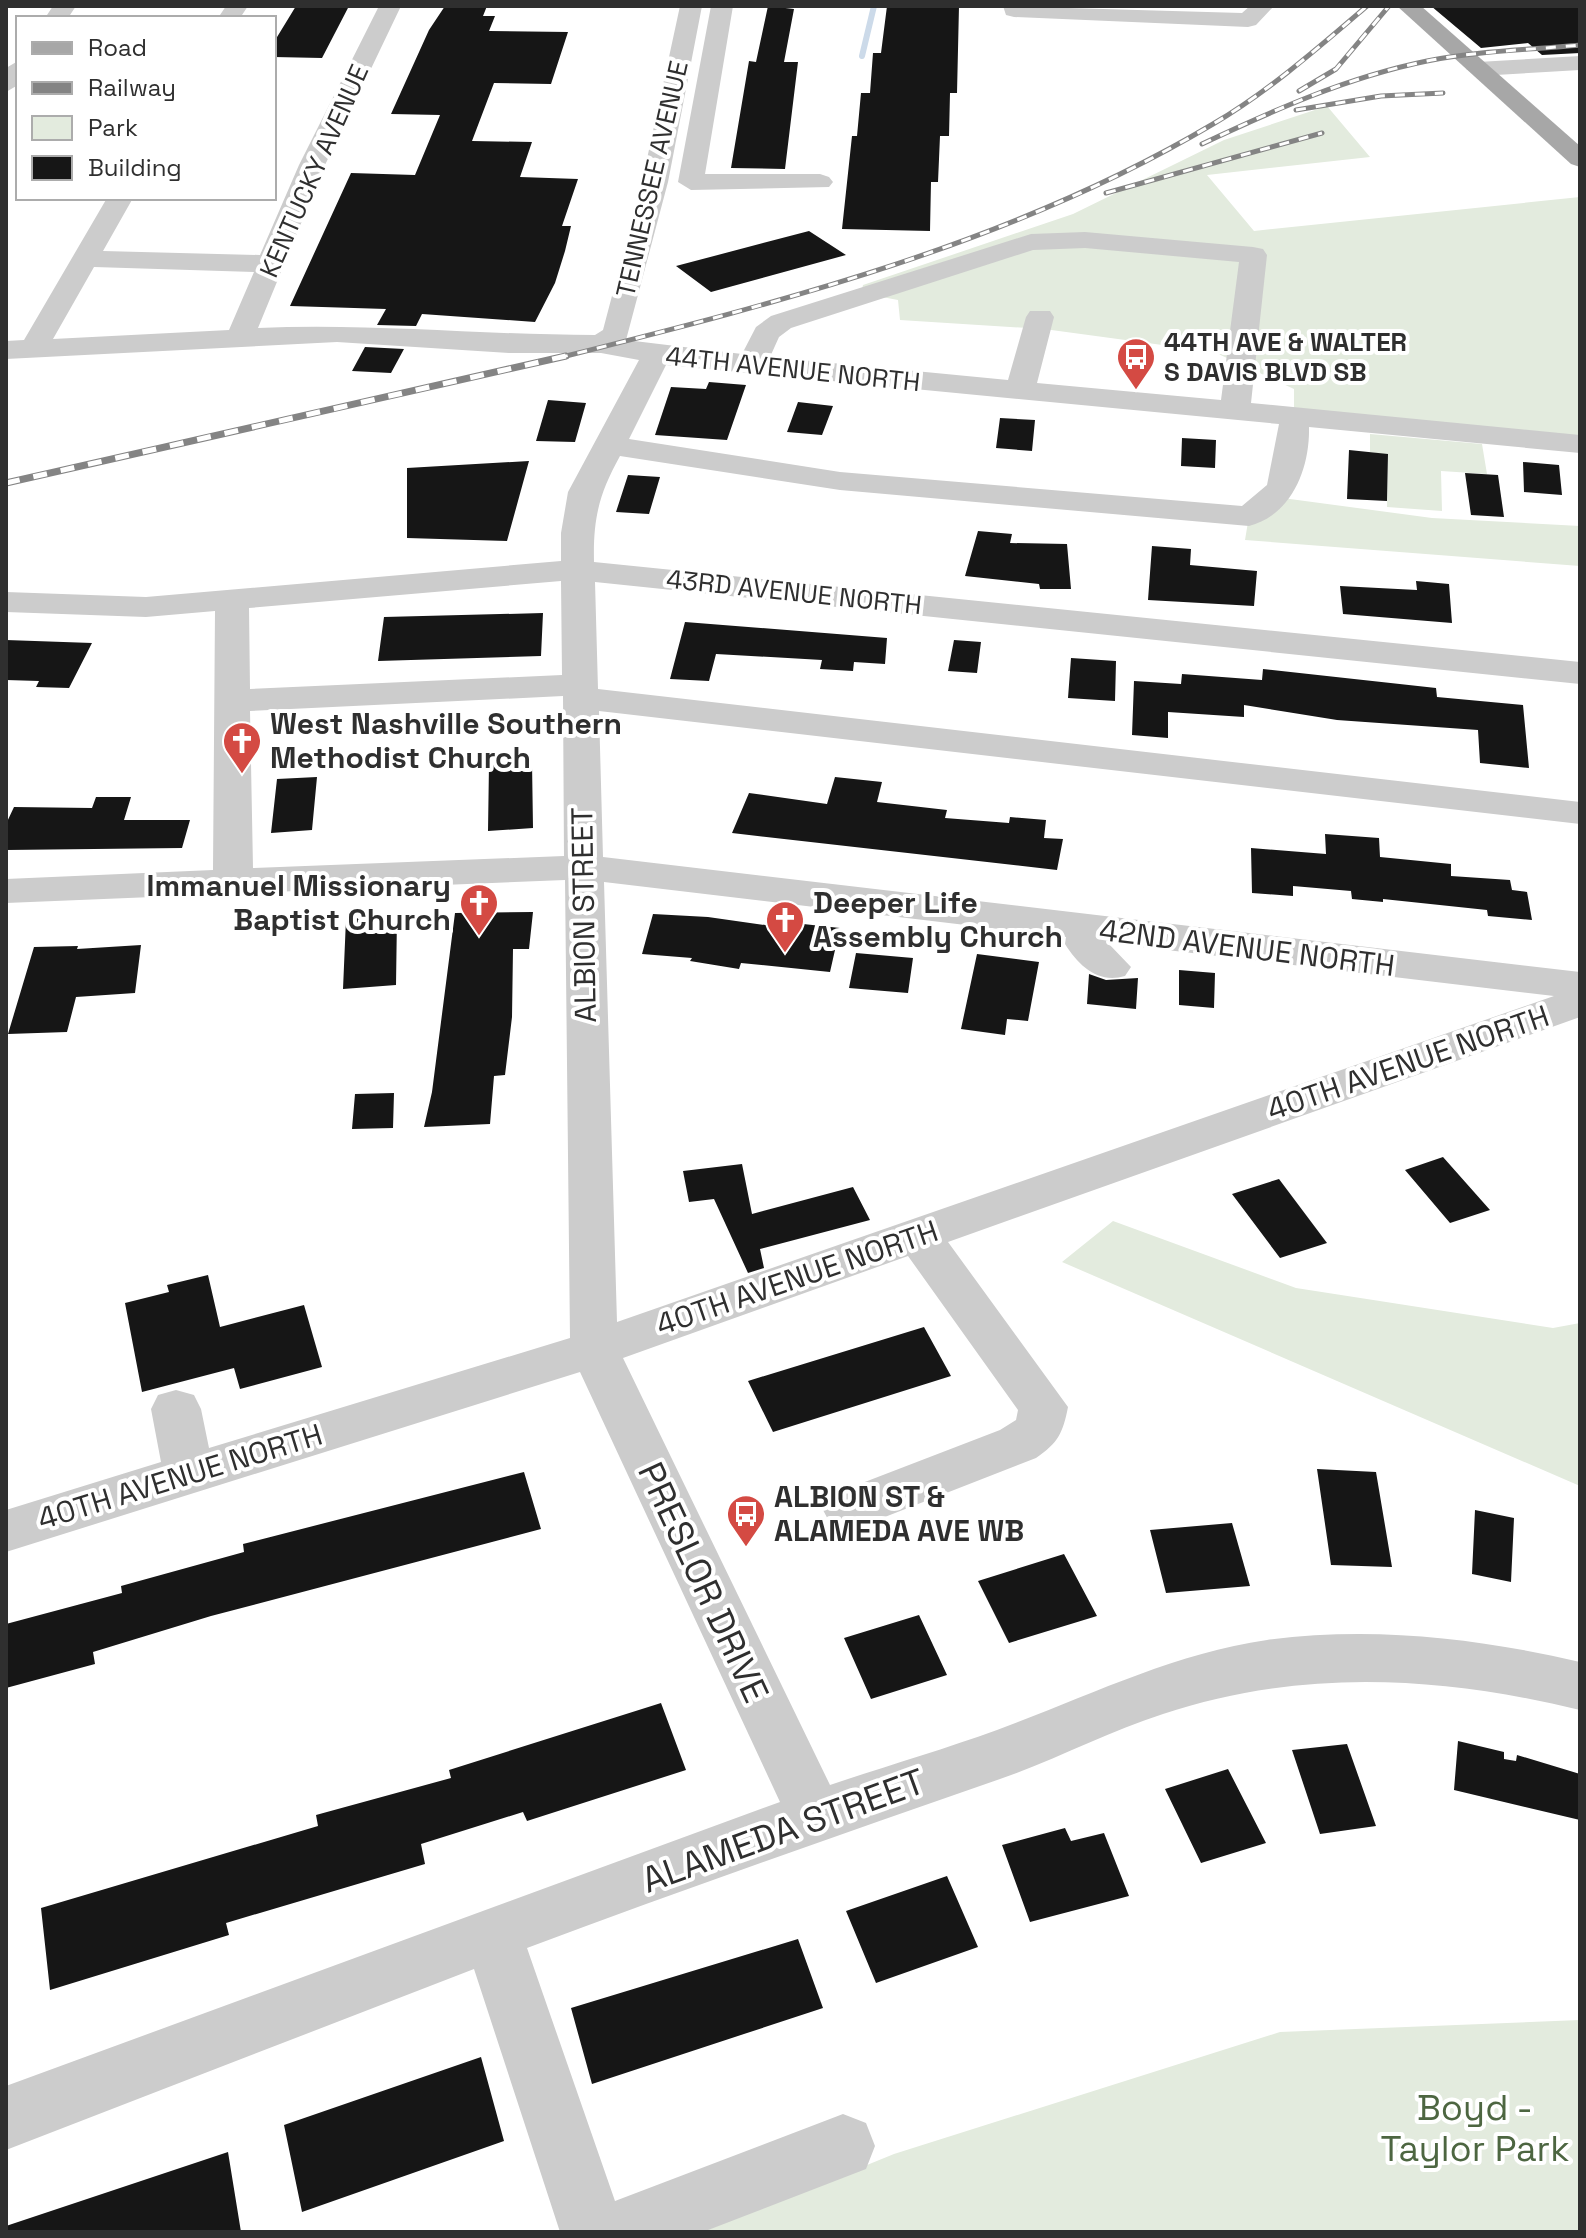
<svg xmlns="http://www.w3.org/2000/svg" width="1586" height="2238" font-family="'Space Grotesk',sans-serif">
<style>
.green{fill:#e3ebde}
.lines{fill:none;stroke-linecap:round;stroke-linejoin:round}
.stream{stroke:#ccdae9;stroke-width:6}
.building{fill:#161616}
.minor{fill:#ccc;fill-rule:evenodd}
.major{fill:#a7a7a7;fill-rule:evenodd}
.rail-far1-casing{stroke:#848484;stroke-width:5}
.rail-casing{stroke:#848484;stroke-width:7}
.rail-far1{stroke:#fff;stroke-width:3;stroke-dasharray:10;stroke-linecap:butt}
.rail{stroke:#fff;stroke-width:5;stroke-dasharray:14;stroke-linecap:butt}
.labels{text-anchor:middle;stroke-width:8;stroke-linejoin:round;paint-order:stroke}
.far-street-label{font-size:26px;fill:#2f2f2f;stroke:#fff}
.far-poi-label{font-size:26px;font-weight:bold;fill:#2f2f2f;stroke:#fff;text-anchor:start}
.poi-label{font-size:30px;font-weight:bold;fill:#2f2f2f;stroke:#fff;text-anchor:start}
.street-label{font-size:30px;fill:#2f2f2f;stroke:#fff}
.near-street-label{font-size:36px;fill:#2f2f2f;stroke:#fff}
.near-park-label{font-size:36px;fill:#4d6641;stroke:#fff}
</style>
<rect width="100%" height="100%" fill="#fff"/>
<path class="green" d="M 1327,106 L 1370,157 L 1207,175 L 1254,231 L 1580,197 L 1580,444 L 1294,419 L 1294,389 L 1214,352 L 1044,329 L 900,320 L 898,300 L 861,293 L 863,285 L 1073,214 L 1224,140 Z
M 1370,434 L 1482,444 L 1487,474 L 1441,471 L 1442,511 L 1387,507 L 1388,455 L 1370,452 Z
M 1275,497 L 1432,518 L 1580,526 L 1580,566 L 1245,540 L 1249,516 Z
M 1113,1221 L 1296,1288 L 1553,1328 L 1580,1323 L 1580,1486 L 1062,1262 Z
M 1580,2020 L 1580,2232 L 702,2232 L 894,2154 L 1280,2032 Z"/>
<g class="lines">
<path class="stream" d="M 862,56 L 874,6"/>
</g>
<path class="building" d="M 296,6 L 349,6 L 322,58 L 274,57 L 274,42 Z
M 445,6 L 487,6 L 483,16 L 495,16 L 489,31 L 568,32 L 551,84 L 494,83 L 472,141 L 532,142 L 520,177 L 578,179 L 562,226 L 571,226 L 565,251 L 555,283 L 535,322 L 422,314 L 416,326 L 377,325 L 386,309 L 290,306 L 351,173 L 415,175 L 440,115 L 391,114 L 429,30 Z
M 768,6 L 794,9 L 784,62 L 798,62 L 785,169 L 731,168 L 749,61 L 756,62 Z
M 887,6 L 959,6 L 957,93 L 950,93 L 949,136 L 940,136 L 938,182 L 931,182 L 930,231 L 842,229 L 852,136 L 857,136 L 861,93 L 870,93 L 873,53 L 881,53 Z
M 1431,6 L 1580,6 L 1580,53 L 1542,55 L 1528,43 L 1481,48 Z
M 809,231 L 846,255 L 711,292 L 676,266 Z
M 365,347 L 404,349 L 391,373 L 352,371 Z
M 709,382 L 746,385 L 727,440 L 655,435 L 671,387 L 706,389 Z
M 548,400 L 586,403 L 575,442 L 536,441 Z
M 798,402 L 833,406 L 822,435 L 787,432 Z
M 1000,418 L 1035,420 L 1032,451 L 996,448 Z
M 1182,438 L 1216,440 L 1215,468 L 1181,466 Z
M 1349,450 L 1388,454 L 1387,501 L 1347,499 Z
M 529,461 L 507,541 L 407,538 L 407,468 Z
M 1523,462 L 1559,465 L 1562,495 L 1524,492 Z
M 1465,473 L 1498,475 L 1504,517 L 1471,515 Z
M 628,475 L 660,477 L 649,514 L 616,512 Z
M 978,531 L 1012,534 L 1010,543 L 1067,544 L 1071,589 L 1040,589 L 1039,584 L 965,576 Z
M 1152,546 L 1191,549 L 1190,565 L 1257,571 L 1254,606 L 1148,600 Z
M 1416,581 L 1449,584 L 1452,623 L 1343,614 L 1340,586 L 1417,590 Z
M 543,613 L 541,656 L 378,661 L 384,617 Z
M 685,622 L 887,638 L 885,664 L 854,662 L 853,671 L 820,669 L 822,660 L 716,654 L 709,681 L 670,679 Z
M 6,640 L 92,643 L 69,688 L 36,687 L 39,681 L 6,680 Z
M 954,640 L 981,642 L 977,673 L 948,671 Z
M 1071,658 L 1116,661 L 1115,701 L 1068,698 Z
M 1263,669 L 1436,688 L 1437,697 L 1523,705 L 1529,768 L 1480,763 L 1478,730 L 1337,720 L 1244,705 L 1244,717 L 1168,712 L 1168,738 L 1132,735 L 1134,681 L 1181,684 L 1182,674 L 1262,680 Z
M 532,762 L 533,828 L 488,831 L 489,764 Z
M 317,777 L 312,830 L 271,833 L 277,779 Z
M 835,777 L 882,782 L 877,802 L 947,810 L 945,818 L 1009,823 L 1010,817 L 1046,820 L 1044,838 L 1063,839 L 1057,870 L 732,833 L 749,793 L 827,804 Z
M 96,797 L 131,797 L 124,820 L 190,820 L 182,848 L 6,850 L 6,824 L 14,807 L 92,808 Z
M 1325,834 L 1379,838 L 1380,857 L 1451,864 L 1451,876 L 1510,880 L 1512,890 L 1527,892 L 1532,920 L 1488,916 L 1487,910 L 1383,899 L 1383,902 L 1352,899 L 1351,891 L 1293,886 L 1293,896 L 1252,893 L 1251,848 L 1326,854 Z
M 533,912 L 529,949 L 513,949 L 512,1017 L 505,1075 L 494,1076 L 490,1124 L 424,1127 L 432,1092 L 455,913 Z
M 653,914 L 708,917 L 793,929 L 794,923 L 840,928 L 830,972 L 741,963 L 739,969 L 690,961 L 692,958 L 642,954 Z
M 397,916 L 396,985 L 343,989 L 346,919 Z
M 141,945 L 135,993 L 76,997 L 67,1032 L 8,1034 L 34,947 L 78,946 L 77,949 Z
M 856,953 L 913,958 L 908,993 L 849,988 Z
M 977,954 L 1039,962 L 1028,1021 L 1007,1019 L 1005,1035 L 961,1029 Z
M 1179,970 L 1215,973 L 1214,1008 L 1179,1005 Z
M 1089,974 L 1106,980 L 1138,978 L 1136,1009 L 1087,1004 Z
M 394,1093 L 393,1128 L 352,1129 L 355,1094 Z
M 1443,1157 L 1490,1210 L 1450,1223 L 1405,1170 Z
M 742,1164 L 752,1214 L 853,1187 L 870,1220 L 760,1249 L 764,1268 L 748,1273 L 714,1199 L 689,1202 L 683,1171 Z
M 1279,1179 L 1327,1243 L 1280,1258 L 1232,1194 Z
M 208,1275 L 220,1327 L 304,1305 L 322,1367 L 240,1389 L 234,1368 L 142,1392 L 125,1303 L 169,1292 L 167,1285 Z
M 924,1327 L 951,1376 L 773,1432 L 748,1381 Z
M 1317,1469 L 1376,1472 L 1392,1567 L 1331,1565 Z
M 524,1472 L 541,1529 L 211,1616 L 93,1652 L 95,1664 L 6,1688 L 6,1624 L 122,1593 L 121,1586 L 244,1552 L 243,1544 Z
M 1475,1510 L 1514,1518 L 1511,1582 L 1472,1574 Z
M 1232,1523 L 1250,1586 L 1166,1593 L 1150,1530 Z
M 1064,1554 L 1097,1616 L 1009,1643 L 978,1581 Z
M 919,1615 L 947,1675 L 871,1699 L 844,1638 Z
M 661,1703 L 686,1770 L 527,1821 L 523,1812 L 421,1844 L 425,1864 L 226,1923 L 229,1935 L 50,1990 L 41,1908 L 318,1826 L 316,1815 L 451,1778 L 449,1770 Z
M 1458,1741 L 1504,1752 L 1504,1759 L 1516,1761 L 1517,1755 L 1580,1774 L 1580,1820 L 1454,1790 Z
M 1347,1744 L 1376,1826 L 1320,1834 L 1292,1750 Z
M 1228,1769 L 1266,1843 L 1201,1863 L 1165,1789 Z
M 1065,1828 L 1071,1841 L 1104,1833 L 1129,1896 L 1030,1922 L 1002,1845 Z
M 947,1876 L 978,1947 L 876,1983 L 846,1911 Z
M 798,1939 L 823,2008 L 592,2084 L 571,2008 Z
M 481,2057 L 504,2141 L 302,2212 L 284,2125 Z
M 228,2152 L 241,2232 L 6,2232 L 6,2226 Z"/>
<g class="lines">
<path class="minor" d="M 53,6 L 76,6 L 68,18 L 45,18 Z
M 226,6 L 248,6 L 240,18 L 218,18 Z
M 379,6 L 401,6 L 325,165 L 258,328 C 371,323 482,335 595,335 L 603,330 L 642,182 L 680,6 L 702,6 L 668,182 L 626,340 L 742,354 L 756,327 L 771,316 L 1031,234 L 1085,232 L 1253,247 L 1263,249 L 1267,255 L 1251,403 L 1580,435 L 1580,453 L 1309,427 C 1310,468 1292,515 1249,526 L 840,490 L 620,456 C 599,494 593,518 594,562 L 1580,662 L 1580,684 L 595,582 L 598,689 L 1580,802 L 1580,824 L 599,711 L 603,857 L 1580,972 L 1580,1017 L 948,1242 L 1068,1407 C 1063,1433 1058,1443 1036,1458 L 849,1531 L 831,1525 L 823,1510 L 831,1495 L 1000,1430 L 1016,1420 L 1018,1410 L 908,1256 L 623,1358 L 830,1785 C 886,1766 942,1750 997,1730 C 1087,1697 1171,1654 1267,1640 C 1372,1626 1477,1638 1580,1662 L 1580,1710 C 1441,1676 1300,1668 1163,1714 C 1107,1732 1055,1760 1000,1779 C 842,1834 684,1889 527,1948 L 615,2201 L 843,2114 L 866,2123 L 875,2146 L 866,2169 L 703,2232 L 560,2232 L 474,1969 L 6,2150 L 6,2086 L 780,1802 L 580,1372 L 6,1552 L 6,1510 L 161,1462 L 151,1409 L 158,1395 L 176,1390 L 194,1395 L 201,1409 L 209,1448 L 570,1338 L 565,880 L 6,903 L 6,879 L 213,870 L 215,611 L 146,617 L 6,612 L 6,592 L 146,597 L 561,561 L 561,533 L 568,492 L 639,360 L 601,353 L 509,353 L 337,342 L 6,359 L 6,341 L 24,340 L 107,198 L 133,198 L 103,251 L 260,255 L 299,165 ZM 1085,248 L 1239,262 L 1221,400 L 1037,383 L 1054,317 L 1050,311 L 1030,311 L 1026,317 L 1008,380 L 770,357 L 779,337 L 791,328 L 1033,250 ZM 94,267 L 254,272 L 229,330 L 53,339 ZM 666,365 L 1279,424 L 1267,485 L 1242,506 L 840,472 L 629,439 ZM 561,581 L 562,675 L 250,689 L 249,608 ZM 563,696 L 564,856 L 253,868 L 250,711 ZM 604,882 L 1066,937 L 1065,944 C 1079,966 1098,984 1125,976 L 1131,967 L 1108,943 L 1554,996 L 617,1322 Z
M 711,6 L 733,6 L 705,174 L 820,174 L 829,177 L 833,182 L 829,187 L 691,190 L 678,182 Z
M 1003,6 L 1242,13 L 1250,6 L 1274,6 L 1256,25 L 1248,27 L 1014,17 L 1006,15 Z
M 1580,56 L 1580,70 L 1478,76 L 1466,69 L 1478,62 Z
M 18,61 L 18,85 L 6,92 L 6,68 Z"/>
<path class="major" d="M 1397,6 L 1421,6 L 1580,146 L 1580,167 L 1571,164 Z"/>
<g class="rail-far1-casing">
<path id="rail-far1" d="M 1299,91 L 1336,69 L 1389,6
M 1296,110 L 1381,96 L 1443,93
M 1202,144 C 1274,110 1348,77 1427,61 C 1477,51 1529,50 1580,45
M 1106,193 L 1322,133
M 558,358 C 782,302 1013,243 1213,124 C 1269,91 1318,48 1367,6"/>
</g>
<g class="rail-casing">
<path id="rail" d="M 6,483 L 566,356"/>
</g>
<use href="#rail-far1" class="rail-far1"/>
<use href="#rail" class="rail"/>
</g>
<defs>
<g id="bus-pin" transform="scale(2)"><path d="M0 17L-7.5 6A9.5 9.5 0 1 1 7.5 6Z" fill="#d44a43" stroke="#fff"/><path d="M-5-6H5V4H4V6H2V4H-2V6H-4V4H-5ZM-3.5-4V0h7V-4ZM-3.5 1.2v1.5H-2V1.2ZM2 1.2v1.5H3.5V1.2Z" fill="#fff"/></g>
<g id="church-pin" transform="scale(2)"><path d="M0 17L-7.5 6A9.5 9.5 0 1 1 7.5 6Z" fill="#d44a43" stroke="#fff"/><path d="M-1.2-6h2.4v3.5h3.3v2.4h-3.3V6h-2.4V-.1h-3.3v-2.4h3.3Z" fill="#fff"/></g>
</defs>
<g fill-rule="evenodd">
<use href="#bus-pin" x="1136" y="357"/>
<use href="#church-pin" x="242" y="741"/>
<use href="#church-pin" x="479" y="903"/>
<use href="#church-pin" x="785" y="920"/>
<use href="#bus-pin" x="746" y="1514"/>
</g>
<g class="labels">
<g class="far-street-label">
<text transform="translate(314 171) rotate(-66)" y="9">KENTUCKY AVENUE</text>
<text transform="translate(652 179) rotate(-77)" y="9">TENNESSEE AVENUE</text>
<text transform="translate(793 369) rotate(6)" y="9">44TH AVENUE NORTH</text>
<text transform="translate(794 592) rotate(6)" y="9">43RD AVENUE NORTH</text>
</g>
<g class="far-poi-label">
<text x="1164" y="351">44TH AVE &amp; WALTER<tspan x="1164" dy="30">S DAVIS BLVD SB</tspan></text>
</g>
<g class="poi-label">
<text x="270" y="734">West Nashville Southern<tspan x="270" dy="34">Methodist Church</tspan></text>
<text x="451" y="896" text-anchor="end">Immanuel Missionary<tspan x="451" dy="34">Baptist Church</tspan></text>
<text x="813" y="913">Deeper Life<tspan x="813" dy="34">Assembly Church</tspan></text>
<text x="774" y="1507">ALBION ST &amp;<tspan x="774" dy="34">ALAMEDA AVE WB</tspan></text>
</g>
<g class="street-label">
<text transform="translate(584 915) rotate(-91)" y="10">ALBION STREET</text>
<text transform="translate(1247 948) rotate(7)" y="10">42ND AVENUE NORTH</text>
<text transform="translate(1408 1063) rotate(-19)" y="10">40TH AVENUE NORTH</text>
<text transform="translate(797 1278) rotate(-19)" y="10">40TH AVENUE NORTH</text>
<text transform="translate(180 1477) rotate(-17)" y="10">40TH AVENUE NORTH</text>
</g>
<g class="near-street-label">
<text transform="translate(704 1582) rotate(65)" y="13">PRESLOR DRIVE</text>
<text transform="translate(783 1830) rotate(-20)" y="13">ALAMEDA STREET</text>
</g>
<g class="near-park-label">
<text x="1475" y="2120">Boyd -<tspan x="1475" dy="41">Taylor Park</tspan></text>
</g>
</g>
<rect width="1586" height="2238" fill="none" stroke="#2f2f2f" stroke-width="16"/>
<rect x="16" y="16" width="260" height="184" fill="#ffffff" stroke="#acacac" stroke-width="2"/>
<rect x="32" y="42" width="40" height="12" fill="#a7a7a7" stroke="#acacac" stroke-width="2"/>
<text x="88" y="56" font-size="24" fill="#2f2f2f">Road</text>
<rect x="32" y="82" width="40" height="12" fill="#848484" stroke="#acacac" stroke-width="2"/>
<text x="88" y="96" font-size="24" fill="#2f2f2f">Railway</text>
<rect x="32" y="116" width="40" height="24" fill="#e3ebde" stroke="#acacac" stroke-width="2"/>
<text x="88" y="136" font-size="24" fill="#2f2f2f">Park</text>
<rect x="32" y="156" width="40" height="24" fill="#161616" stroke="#acacac" stroke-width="2"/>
<text x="88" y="176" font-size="24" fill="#2f2f2f">Building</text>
</svg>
